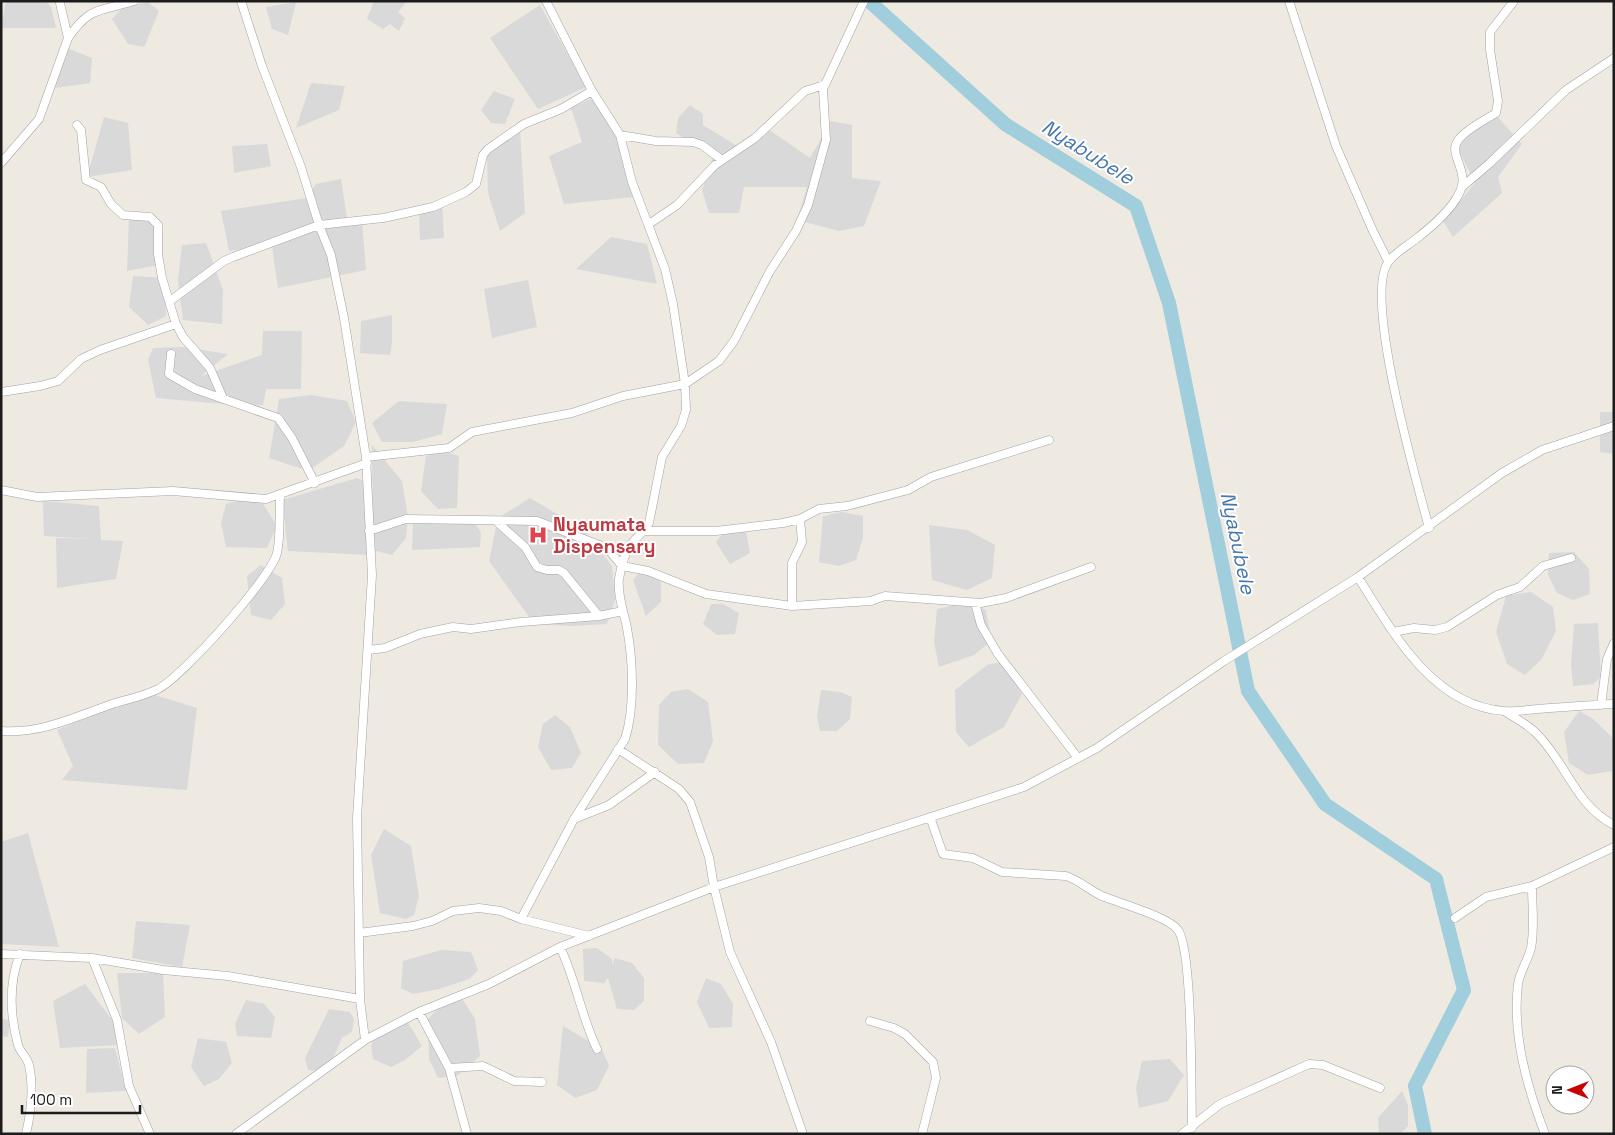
<svg xmlns="http://www.w3.org/2000/svg" width="1615" height="1135" font-family="'Space Grotesk',sans-serif">
<style>
.residential{fill:#dad9d9}
.lines{fill:none;stroke-linecap:round;stroke-linejoin:round}
.river{stroke:#a0cedd;stroke-width:14}
.minor-casing{stroke:#a3a3a3;stroke-width:9}
.minor{stroke:#fff;stroke-width:8}
.labels{text-anchor:middle;stroke-width:4;stroke-linejoin:round;paint-order:stroke}
.health-label{font-size:19px;font-weight:bold;fill:#be3a42;stroke:#fff;text-anchor:start}
.water-label{font-size:20px;font-style:italic;fill:#4778ac;stroke:#fff}
</style>
<rect width="100%" height="100%" fill="#eee9e1"/>
<path class="residential" d="M 6,1 L 46,1 L 51,7 L 56,28 L 1,28 Z
M 374,1 L 407,1 L 398,12 L 405,18 L 399,31 L 390,24 L 383,29 L 367,19 Z
M 148,2 L 159,11 L 144,47 L 128,44 L 112,19 L 123,7 Z
M 296,2 L 288,35 L 272,29 L 266,7 Z
M 540,5 L 586,87 L 538,109 L 490,38 Z
M 67,48 L 92,58 L 90,83 L 55,88 Z
M 311,83 L 345,86 L 339,110 L 296,128 Z
M 494,91 L 515,99 L 505,124 L 491,123 L 481,110 Z
M 593,98 L 616,127 L 634,197 L 564,204 L 549,156 L 582,142 L 571,108 Z
M 690,105 L 703,114 L 703,125 L 737,146 L 765,127 L 810,158 L 831,121 L 852,125 L 852,178 L 881,181 L 864,226 L 839,231 L 797,220 L 807,187 L 744,187 L 739,213 L 709,213 L 702,190 L 713,157 L 676,133 L 678,118 Z
M 1497,116 L 1522,144 L 1498,177 L 1502,193 L 1453,237 L 1443,221 L 1475,183 L 1455,143 Z
M 104,117 L 128,123 L 132,170 L 87,177 Z
M 520,130 L 525,213 L 500,231 L 488,193 L 487,156 Z
M 267,144 L 271,166 L 234,173 L 232,146 Z
M 341,179 L 348,225 L 362,222 L 366,270 L 278,288 L 272,246 L 229,251 L 221,211 L 307,198 L 316,184 Z
M 435,202 L 442,203 L 444,238 L 420,240 L 419,208 Z
M 129,217 L 161,225 L 159,265 L 127,271 Z
M 611,237 L 647,244 L 657,284 L 576,269 Z
M 206,243 L 223,290 L 222,324 L 183,320 L 178,280 L 182,245 Z
M 133,276 L 165,278 L 166,316 L 148,325 L 129,307 Z
M 528,280 L 537,327 L 492,338 L 484,289 Z
M 392,315 L 392,343 L 390,355 L 360,353 L 361,321 Z
M 263,331 L 302,331 L 301,389 L 266,389 L 263,405 L 246,406 L 156,398 L 148,360 L 153,348 L 183,347 L 228,354 L 201,376 L 262,355 Z
M 311,395 L 347,401 L 356,422 L 344,446 L 308,471 L 269,458 L 279,399 Z
M 399,401 L 447,404 L 442,434 L 413,442 L 382,442 L 372,423 Z
M 1600,412 L 1614,412 L 1614,454 L 1600,452 Z
M 372,445 L 402,481 L 408,517 L 406,538 L 392,555 L 373,550 Z
M 443,451 L 459,456 L 457,508 L 438,509 L 421,491 L 426,456 Z
M 357,478 L 370,484 L 370,555 L 288,551 L 282,500 Z
M 247,498 L 260,499 L 277,526 L 267,548 L 226,547 L 221,523 L 226,504 Z
M 530,498 L 584,530 L 612,566 L 615,600 L 607,624 L 573,626 L 534,624 L 489,561 L 498,518 Z
M 43,501 L 99,506 L 101,540 L 123,541 L 116,579 L 57,588 L 56,538 L 93,539 L 44,536 Z
M 842,512 L 863,516 L 863,538 L 856,560 L 839,566 L 819,562 L 823,516 Z
M 421,519 L 454,521 L 476,525 L 481,532 L 480,547 L 412,550 L 413,524 Z
M 929,525 L 967,530 L 995,545 L 992,578 L 967,590 L 932,580 Z
M 724,532 L 746,532 L 750,553 L 730,564 L 716,542 Z
M 1574,552 L 1589,569 L 1590,594 L 1573,600 L 1557,593 L 1548,575 L 1549,553 Z
M 261,565 L 282,578 L 285,604 L 271,620 L 251,615 L 247,576 Z
M 639,573 L 649,574 L 661,582 L 661,602 L 646,616 L 633,580 Z
M 1531,592 L 1553,607 L 1556,631 L 1541,660 L 1525,675 L 1507,664 L 1496,632 L 1506,596 Z
M 968,602 L 986,610 L 991,641 L 974,655 L 939,667 L 934,642 L 937,609 Z
M 711,604 L 723,604 L 739,613 L 735,634 L 717,635 L 703,624 Z
M 1598,623 L 1601,677 L 1593,684 L 1573,686 L 1571,664 L 1574,624 Z
M 1008,660 L 1022,694 L 1004,727 L 969,747 L 956,732 L 955,690 L 987,665 Z
M 688,689 L 708,702 L 713,741 L 704,763 L 678,764 L 658,745 L 659,705 L 671,692 Z
M 821,690 L 840,692 L 852,697 L 850,719 L 837,731 L 820,731 L 817,717 Z
M 152,694 L 197,708 L 187,790 L 62,780 L 73,766 L 57,730 L 136,698 Z
M 1579,711 L 1592,718 L 1614,739 L 1612,771 L 1588,775 L 1569,763 L 1564,732 Z
M 555,715 L 570,727 L 581,753 L 572,768 L 551,770 L 538,747 L 543,724 Z
M 384,829 L 411,846 L 419,896 L 414,915 L 406,919 L 380,913 L 371,855 Z
M 28,833 L 59,947 L 1,944 L 1,842 Z
M 136,921 L 190,925 L 182,967 L 132,958 Z
M 597,948 L 612,959 L 612,965 L 615,958 L 632,963 L 644,978 L 644,1001 L 634,1010 L 617,1009 L 608,978 L 604,983 L 584,981 L 583,949 Z
M 441,950 L 471,952 L 478,970 L 469,979 L 439,989 L 413,994 L 401,988 L 403,961 Z
M 117,973 L 163,973 L 165,1017 L 139,1034 L 122,1018 Z
M 706,978 L 721,984 L 733,1004 L 732,1027 L 709,1028 L 697,1002 Z
M 85,984 L 115,1024 L 119,1045 L 60,1048 L 53,1001 Z
M 246,1000 L 264,1004 L 275,1017 L 271,1038 L 237,1036 L 235,1024 Z
M 463,1000 L 475,1019 L 480,1056 L 457,1076 L 438,1078 L 429,1059 L 428,1019 L 444,1002 Z
M 329,1009 L 350,1012 L 354,1019 L 352,1032 L 342,1038 L 331,1063 L 316,1071 L 308,1070 L 305,1058 Z
M 1,1019 L 10,1020 L 8,1037 L 1,1036 Z
M 407,1021 L 422,1046 L 405,1060 L 391,1067 L 373,1059 L 371,1046 L 374,1038 Z
M 563,1026 L 602,1049 L 609,1066 L 597,1090 L 575,1098 L 557,1085 Z
M 198,1038 L 226,1042 L 232,1063 L 219,1079 L 204,1086 L 191,1067 Z
M 115,1048 L 126,1091 L 86,1093 L 87,1049 Z
M 1170,1059 L 1184,1075 L 1168,1101 L 1139,1108 L 1136,1088 L 1142,1061 Z
M 1402,1091 L 1408,1105 L 1408,1126 L 1400,1134 L 1379,1134 L 1378,1118 Z"/>
<g class="lines">
<path class="river" d="M 869,1 L 1005,124 L 1136,206 L 1169,303 L 1248,691 L 1325,804 L 1436,879 L 1464,990 L 1415,1086 L 1425,1134"/>
<g class="minor-casing">
<path id="minor" d="M 241,1 L 262,66 L 301,167 L 319,225 L 331,255 L 344,318 L 366,457 L 372,575 L 357,818 L 360,999 L 365,1040
M 1289,1 L 1336,146 L 1372,229 L 1388,261
M 60,3 L 68,38
M 77,125 L 81,130 L 86,180 L 101,187 L 111,204 L 123,215 L 150,217 L 158,225 L 158,254 L 162,278 L 176,324 L 183,337 L 210,368 L 223,398
M 620,135 L 656,141 L 693,142 L 702,145 L 722,160
M 1,163 L 39,119 L 68,38 C 91,5 100,12 134,1
M 1463,186 L 1490,163 L 1566,90 L 1614,58
M 649,224 L 677,205 L 715,165 L 755,138 L 805,91 L 824,85
M 170,301 L 224,261 L 233,257 L 319,225 L 383,218 L 433,207 L 466,192 L 476,184 L 483,155 L 488,149 L 524,124 L 561,109 L 592,91
M 171,354 L 169,374 L 195,389 L 278,418 L 292,438 L 315,483
M 1,392 L 40,386 L 58,381 L 81,359 L 100,350 L 176,324
M 366,457 L 449,448 L 472,432 L 572,413 L 623,396 L 685,384 L 719,361 L 734,341 L 770,271 L 796,231 L 808,205 L 826,140 L 823,89 L 864,1
M 1,490 L 37,497 L 173,491 L 266,499 L 367,463
M 496,521 L 525,547 L 537,567 L 547,570 L 559,570 L 564,573 L 599,616
M 1429,528 C 1417,482 1362,294 1389,261 C 1396,252 1407,246 1416,239 C 1430,228 1446,215 1456,199 C 1475,171 1445,156 1459,139 C 1468,128 1485,120 1496,113 L 1498,101 L 1490,50 L 1490,32 L 1514,1
M 369,531 L 406,519 L 537,521 L 607,548 L 622,566 L 648,571 L 706,594 L 792,606 L 871,601 L 885,596 L 981,603 L 1006,598 L 1091,567
M 645,531 L 716,531 L 783,523 L 800,519 L 819,509 L 847,506 L 908,490 L 931,477 L 1049,440
M 1358,577 C 1392,631 1432,706 1504,711 C 1515,712 1527,710 1538,709 C 1563,707 1588,705 1614,704
M 975,603 L 981,625 L 998,654 L 1078,758
M 792,606 L 792,563 L 802,542 L 800,519
M 1393,632 L 1414,628 L 1435,630 L 1447,627 L 1497,595 L 1520,587 L 1543,566 L 1571,558
M 368,650 L 385,648 L 420,634 L 453,627 L 471,629 L 521,622 L 599,616 L 623,611
M 1601,705 L 1607,659 L 1614,643
M 1504,711 C 1515,718 1527,724 1536,733 C 1566,762 1575,805 1614,825
M 1,731 C 42,734 77,716 115,703 C 129,699 144,696 158,689 C 182,677 271,578 277,553 C 281,535 279,514 280,496
M 618,749 L 679,789 L 690,802 L 709,857 L 714,887 L 730,952 L 771,1042 L 803,1134
M 930,817 L 943,854 L 973,858 L 1002,872 L 1066,876 C 1079,880 1089,890 1102,896 C 1119,903 1169,917 1178,930 C 1193,951 1191,1094 1192,1128
M 574,819 L 609,805 L 655,772
M 1532,886 C 1532,907 1535,928 1531,948 C 1528,960 1520,971 1518,984 C 1512,1035 1527,1087 1545,1134
M 1455,918 L 1486,897 L 1532,886 L 1614,847
M 521,919 L 574,819 L 625,739 C 635,708 633,660 627,628 C 624,612 617,595 619,579 C 621,567 625,552 632,543 C 638,535 645,532 649,523 L 662,457 L 681,426 L 686,410 L 685,384 L 673,304 L 665,269 L 632,182 L 620,135 L 592,91 L 546,1
M 359,933 L 413,926 L 432,921 L 453,911 L 479,908 L 501,911 L 521,919 L 589,936
M 560,947 C 576,980 581,1016 597,1049
M 1,954 L 92,958 L 163,970 L 228,976 L 360,999
M 20,954 C 9,982 10,1015 18,1045 C 20,1052 27,1057 29,1065 C 34,1087 31,1112 26,1134
M 92,958 L 117,1020 L 129,1086 L 150,1134
M 419,1012 L 449,1068 L 467,1134
M 870,1021 L 894,1028 L 905,1034 L 933,1062 L 936,1078 L 922,1134
M 449,1068 L 483,1066 L 514,1081 L 542,1082
M 236,1134 L 365,1040 L 419,1012 L 489,984 L 560,947 L 714,887 L 1024,787 L 1097,748 L 1224,661 L 1358,577 L 1502,473 L 1542,450 L 1614,426
M 1182,1134 L 1220,1104 L 1309,1064 L 1323,1065 L 1380,1088"/>
</g>
<use href="#minor" class="minor"/>
</g>
<defs>
<g id="hospital-bare" transform="scale(1.5)"><path d="M-5-5h3v3.5h4V-5h3V5h-3V1.5h-4V5h-3Z" fill="#e0444e" stroke="#fff" stroke-width="2.5" paint-order="stroke"/></g>
</defs>
<g fill-rule="evenodd">
<use href="#hospital-bare" x="538" y="535"/>
</g>
<g class="labels">
<g class="health-label">
<text x="553" y="531">Nyaumata<tspan x="553" dy="22">Dispensary</tspan></text>
</g>
<g class="water-label">
<text transform="translate(1088 152) rotate(32)" y="7">Nyabubele</text>
<text transform="translate(1238 543) rotate(78)" y="7">Nyabubele</text>
</g>
</g>
<rect width="1615" height="1135" fill="none" stroke="#1c1c1c" stroke-width="5"/>
<g transform="translate(1570 1090) rotate(270)"><circle r="24" fill="#ffffff" stroke="#a4a4a4"/>
<path d="M0-4L9 19L0 12L-9 19Z" fill="#c70200"/>
<text y="-8" font-size="14" font-weight="bold" text-anchor="middle" fill="#1c1c1c">N</text>
</g>
<path d="M22 1105v8h118v-8" fill="none" stroke="#1c1c1c" stroke-width="2.5"/>
<text x="30" y="1105" font-size="15" fill="#1c1c1c" stroke="#ffffff" stroke-width="4" paint-order="stroke">100 m</text>
</svg>
